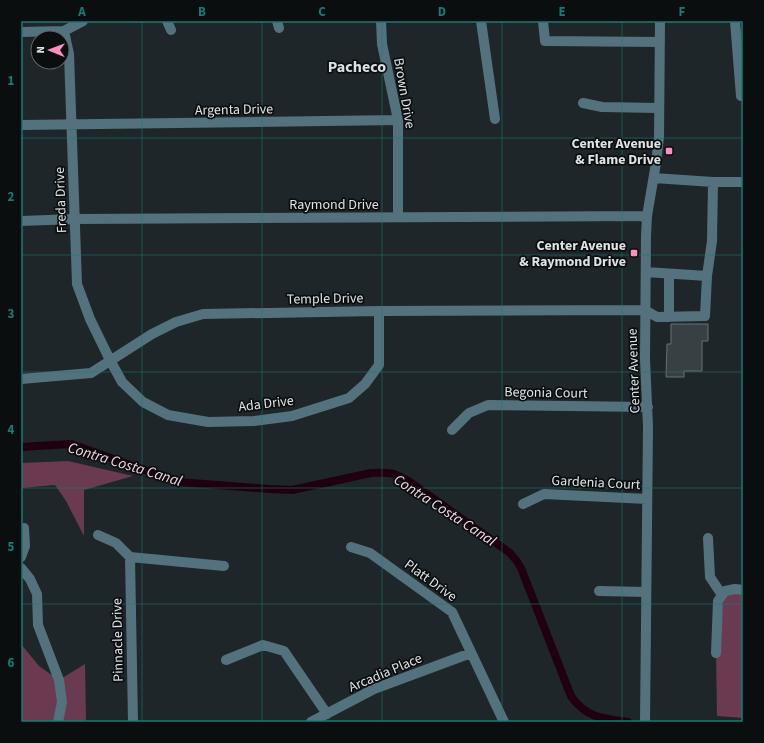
<svg xmlns="http://www.w3.org/2000/svg" width="764" height="743" font-family="'Source Sans 3',sans-serif">
<style>
.green{fill:#6a3a51}
.lines{fill:none;stroke-linecap:round;stroke-linejoin:round}
.canal{stroke:#200010;stroke-width:8}
.building{fill:#384044;stroke:#677074}
.minor{stroke:#54727e;stroke-width:10}
.grid{fill:none;stroke:#197b74;stroke-width:1;stroke-opacity:0.55}
.poi-dot{fill:#fc8fc2;stroke:#0b0e0f;stroke-width:1.5}
.labels{text-anchor:middle;stroke-width:3.5;stroke-linejoin:round;paint-order:stroke}
.street-label{font-size:14px;fill:#dee3e5;stroke:#0b0e0f}
.poi-label{font-size:14px;font-weight:bold;fill:#dee3e5;stroke:#0b0e0f;text-anchor:end}
.water-label{font-size:15px;font-style:italic;fill:#fcd6e6;stroke:#0b0e0f}
.quarter-label{font-size:16px;font-weight:bold;fill:#d7e2e6;stroke:#0b0e0f}
.neatline{fill:none;stroke:#197b74;stroke-width:1.5}
.grid-label{font-size:13px;text-anchor:middle;font-weight:bold;fill:#197b74}
</style>
<rect width="100%" height="100%" fill="#1e2629"/>
<path class="green" d="M 68,461 L 133,476 L 84,490 L 84,536 L 66,501 L 55,485 L 21,488 L 21,463 Z
M 743,590 L 743,718 L 717,716 L 716,653 L 725,591 Z
M 21,644 L 39,666 L 59,680 L 85,664 L 86,722 L 21,722 Z"/>
<g class="lines">
<path class="canal" d="M 21,447 L 71,444 L 179,482 L 270,489 L 292,490 L 371,473 C 391,472 393,472 410,482 L 510,553 L 516,560 L 521,568 L 571,696 C 586,718 604,719 628,722"/>
</g>
<path class="building" d="M 671,324 L 708,324 L 708,341 L 702,341 L 702,371 L 684,371 L 684,377 L 666,377 L 667,344 L 671,344 Z"/>
<g class="lines">
<path class="minor" d="M 167,21 L 171,30
M 277,21 L 279,28
M 381,21 L 382,44 L 398,120 L 398,217
M 481,21 L 495,119
M 543,21 L 545,41 L 660,42
M 735,21 L 741,96
M 64,31 L 69,54 L 77,284 L 90,319 L 110,360 L 122,382 L 143,402 L 168,415 L 208,422 L 254,421 L 292,416 L 349,398 L 365,384 L 379,365 L 379,311
M 21,32 L 64,31 L 83,21
M 583,103 L 602,107 L 659,108
M 21,125 L 398,120
M 654,178 L 713,182 L 743,182
M 21,221 L 75,219 L 647,216
M 646,272 L 707,276
M 669,317 L 669,274
M 21,379 L 91,373 L 152,334 L 176,322 L 203,314 L 379,311 L 645,310 L 657,317 L 705,316 L 707,276 L 712,241 L 713,182
M 452,430 L 469,413 L 488,405 L 648,407
M 523,504 L 544,494 L 647,499
M 98,535 L 116,543 L 130,557
M 708,538 L 710,577 L 722,595
M 351,547 L 370,553 L 452,612 L 504,722
M 21,557 L 25,546 L 24,528
M 130,557 L 133,722
M 130,557 L 224,566
M 21,568 L 30,579 L 37,594 L 38,625 L 59,680 L 62,702 L 58,722
M 599,591 L 646,592
M 716,653 L 718,601 L 725,591 L 735,589 L 743,590
M 226,660 L 263,645 L 284,651 L 327,714
M 311,722 L 374,689 L 471,653
M 645,722 L 648,427 L 645,359 L 646,236 L 647,216 L 656,163 L 659,137 L 660,21"/>
</g>
<path class="grid" d="M 142,21 L 142,722M 262,21 L 262,722M 382,21 L 382,722M 502,21 L 502,722M 622,21 L 622,722M 21,138 L 743,138M 21,255 L 743,255M 21,372 L 743,372M 21,488 L 743,488M 21,604 L 743,604"/>
<g class="poi-dot">
<rect x="665" y="147" width="8" height="8" rx="2"/>
<rect x="630" y="249" width="8" height="8" rx="2"/>
</g>
<g class="labels">
<g class="street-label">
<text transform="translate(405 93) rotate(80)" y="5">Brown Drive</text>
<text transform="translate(234 109) rotate(-1)" y="5">Argenta Drive</text>
<text transform="translate(60 200) rotate(-92)" y="5">Freda Drive</text>
<text x="334" y="209">Raymond Drive</text>
<text transform="translate(325 298) rotate(-1)" y="5">Temple Drive</text>
<text transform="translate(633 371) rotate(-92)" y="5">Center Avenue</text>
<text transform="translate(546 392) rotate(1)" y="5">Begonia Court</text>
<text transform="translate(266 403) rotate(-7)" y="5">Ada Drive</text>
<text transform="translate(596 482) rotate(3)" y="5">Gardenia Court</text>
<text transform="translate(431 580) rotate(36)" y="5">Platt Drive</text>
<text transform="translate(117 640) rotate(-91)" y="5">Pinnacle Drive</text>
<text transform="translate(385 672) rotate(-23)" y="5">Arcadia Place</text>
</g>
<g class="poi-label">
<text x="661" y="148">Center Avenue<tspan x="661" dy="16">&amp; Flame Drive</tspan></text>
<text x="626" y="250">Center Avenue<tspan x="626" dy="16">&amp; Raymond Drive</tspan></text>
</g>
<g class="water-label">
<text transform="translate(125 464) rotate(17)" y="5">Contra Costa Canal</text>
<text transform="translate(445 510) rotate(33)" y="5">Contra Costa Canal</text>
</g>
<g class="quarter-label">
<text x="357" y="72">Pacheco</text>
</g>
</g>
<rect width="764" height="743" fill="none" stroke="#0b0e0f" stroke-width="44"/>
<g transform="translate(50 50) rotate(271)"><circle r="19" fill="#0b0e0f" stroke="#5f6365"/>
<path d="M0-3L7 15L0 10L-7 15Z" fill="#fc8fc2"/>
<text y="-6" font-size="11" font-weight="bold" text-anchor="middle" fill="#dee3e5">N</text>
</g>
<rect x="22" y="22" width="720" height="699" class="neatline"/>
<g class="grid-label">
<text x="82" y="16">A</text>
<text x="202" y="16">B</text>
<text x="322" y="16">C</text>
<text x="442" y="16">D</text>
<text x="562" y="16">E</text>
<text x="682" y="16">F</text>
<text x="11" y="85">1</text>
<text x="11" y="201">2</text>
<text x="11" y="318">3</text>
<text x="11" y="434">4</text>
<text x="11" y="551">5</text>
<text x="11" y="667">6</text>
</g>
</svg>
